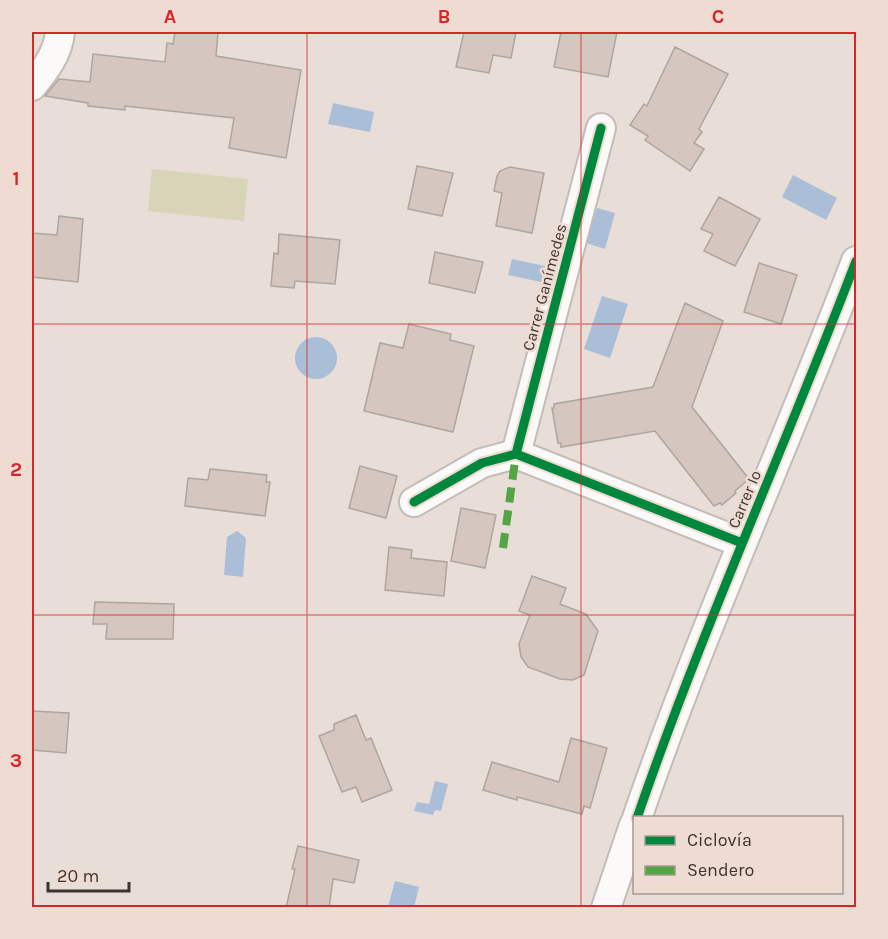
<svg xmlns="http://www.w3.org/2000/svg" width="888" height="939" font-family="Karla,sans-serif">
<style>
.green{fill:#d7d4b8}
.water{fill:#abbed8}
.building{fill:#d5c6bf;stroke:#aea5a1;stroke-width:1.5}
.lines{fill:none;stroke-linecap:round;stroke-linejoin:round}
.minor-casing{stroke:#c4bcb7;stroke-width:32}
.minor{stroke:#fcfaf9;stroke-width:28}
.quiet{stroke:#54a544;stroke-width:8;stroke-dasharray:15 8;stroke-linecap:butt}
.cycleway-casing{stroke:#eedbd1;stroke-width:13}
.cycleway{stroke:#00873e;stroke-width:9}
.grid{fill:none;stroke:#d62828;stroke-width:1.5;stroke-opacity:0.55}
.labels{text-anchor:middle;stroke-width:5;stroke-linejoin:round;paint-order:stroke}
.street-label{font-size:16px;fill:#3b3430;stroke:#eedbd1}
.neatline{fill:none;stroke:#d62828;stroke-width:2}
.grid-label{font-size:20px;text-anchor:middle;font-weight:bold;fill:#d62828}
</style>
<rect width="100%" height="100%" fill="#e8ddd7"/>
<path class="green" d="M 152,169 L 248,179 L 244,221 L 148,211 Z"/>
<path class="water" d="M 333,103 L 374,112 L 370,132 L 328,124 Z
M 793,175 L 837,198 L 826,220 L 782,197 Z
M 597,208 L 615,213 L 605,249 L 586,243 Z
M 512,259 L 545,266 L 541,282 L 508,275 Z
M 602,296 L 628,304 L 610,358 L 584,349 Z
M295 358a21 21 0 1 1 42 0a21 21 0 1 1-42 0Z
M 237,531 L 246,538 L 243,577 L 224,575 L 227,537 Z
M 435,781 L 448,784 L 441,811 L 435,810 L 433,815 L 414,811 L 417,802 L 429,804 Z
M 395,881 L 419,887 L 414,907 L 388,907 Z"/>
<path class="building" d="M 175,32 L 218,32 L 216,56 L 301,70 L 286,158 L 229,148 L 234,118 L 125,106 L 125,110 L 88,106 L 88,103 L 45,96 L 59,79 L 90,82 L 93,54 L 165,62 L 167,43 L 173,44 Z
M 464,32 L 516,32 L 511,58 L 493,55 L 489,73 L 456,67 Z
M 561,32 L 617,32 L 608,77 L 554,67 Z
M 675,47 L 728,74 L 699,129 L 702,132 L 694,143 L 704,149 L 690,171 L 645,140 L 648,136 L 630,125 L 644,104 L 647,106 Z
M 417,166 L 453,173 L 442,216 L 408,209 Z
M 510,167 L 544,173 L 532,233 L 496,226 L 502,193 L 494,191 L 497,176 L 500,171 Z
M 719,197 L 760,219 L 735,266 L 704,251 L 713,234 L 701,229 Z
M 59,216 L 83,219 L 78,282 L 32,277 L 32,233 L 57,235 Z
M 279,234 L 340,240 L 335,284 L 295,281 L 294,288 L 271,286 L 274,253 L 278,254 Z
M 435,252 L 483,262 L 475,293 L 429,283 Z
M 759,263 L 797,275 L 781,324 L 744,312 Z
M 685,303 L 723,321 L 692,407 L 749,479 L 735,491 L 736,493 L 722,505 L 720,503 L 714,506 L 655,431 L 561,447 L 561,443 L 558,443 L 552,408 L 554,408 L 554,404 L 653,387 Z
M 409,324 L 451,334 L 450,340 L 474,346 L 453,432 L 364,411 L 380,343 L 403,348 Z
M 360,466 L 397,476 L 386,518 L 349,508 Z
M 210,469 L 267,475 L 266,482 L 270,482 L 265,516 L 185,506 L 188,478 L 208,480 Z
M 461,508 L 496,515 L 485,568 L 451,561 Z
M 389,547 L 412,550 L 411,558 L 447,562 L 444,596 L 385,590 Z
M 532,576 L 566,588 L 560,604 L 586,614 L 598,631 L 584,675 L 573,680 L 560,679 L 528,667 L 521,657 L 519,644 L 530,615 L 519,611 Z
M 95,602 L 174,604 L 173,639 L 106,639 L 107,624 L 93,624 Z
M 32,711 L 69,713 L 66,753 L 32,750 Z
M 356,715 L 366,740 L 371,738 L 392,790 L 362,802 L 356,787 L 342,792 L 319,736 L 334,730 L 334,724 Z
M 571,738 L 607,748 L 590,808 L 584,806 L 582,814 L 517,797 L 517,800 L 483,790 L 492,762 L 559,782 Z
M 298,846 L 359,860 L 354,883 L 333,879 L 329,908 L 286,908 L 295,869 L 292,869 Z"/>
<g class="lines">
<g class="minor-casing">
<path id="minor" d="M 32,86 C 45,70 58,54 60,32
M 516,454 L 601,128
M 414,502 L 482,463 L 516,454 L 742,543
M 637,818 C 702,629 785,447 856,261
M 606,908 L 634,825"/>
</g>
<use href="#minor" class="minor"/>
<path class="quiet" d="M 503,548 L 516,454"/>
<g class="cycleway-casing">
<path id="cycleway" d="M 516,454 L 601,128
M 414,502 L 482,463 L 516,454 L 742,543
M 637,818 C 702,629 785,447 856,261"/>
</g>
<use href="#cycleway" class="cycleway"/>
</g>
<path class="grid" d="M 307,32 L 307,908M 581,32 L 581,908M 32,324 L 856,324M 32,615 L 856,615"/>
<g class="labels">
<g class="street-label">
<text transform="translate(544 287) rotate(-75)" y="6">Carrer Ganímedes</text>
<text transform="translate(744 499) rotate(-67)" y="6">Carrer Io</text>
</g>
</g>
<rect width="888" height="939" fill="none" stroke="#eedbd1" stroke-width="66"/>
<rect x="633" y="816" width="210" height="78" fill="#eedbd1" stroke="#a69891" stroke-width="1.5"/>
<rect x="645" y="836" width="30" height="9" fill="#00873e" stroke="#a69891" stroke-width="1.5"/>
<text x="687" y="846" font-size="18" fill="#3b3430">Ciclovía</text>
<rect x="645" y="866" width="30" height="9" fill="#54a544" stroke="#a69891" stroke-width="1.5"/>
<text x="687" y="876" font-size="18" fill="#3b3430">Sendero</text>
<path d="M48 882v9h81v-9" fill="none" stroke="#3b3430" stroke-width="3"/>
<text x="57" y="882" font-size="18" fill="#3b3430" stroke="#eedbd1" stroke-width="4.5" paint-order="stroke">20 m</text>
<rect x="33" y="33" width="822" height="873" class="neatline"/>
<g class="grid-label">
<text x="170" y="23">A</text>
<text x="444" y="23">B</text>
<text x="718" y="23">C</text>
<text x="16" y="185">1</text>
<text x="16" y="476">2</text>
<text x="16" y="767">3</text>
</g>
</svg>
